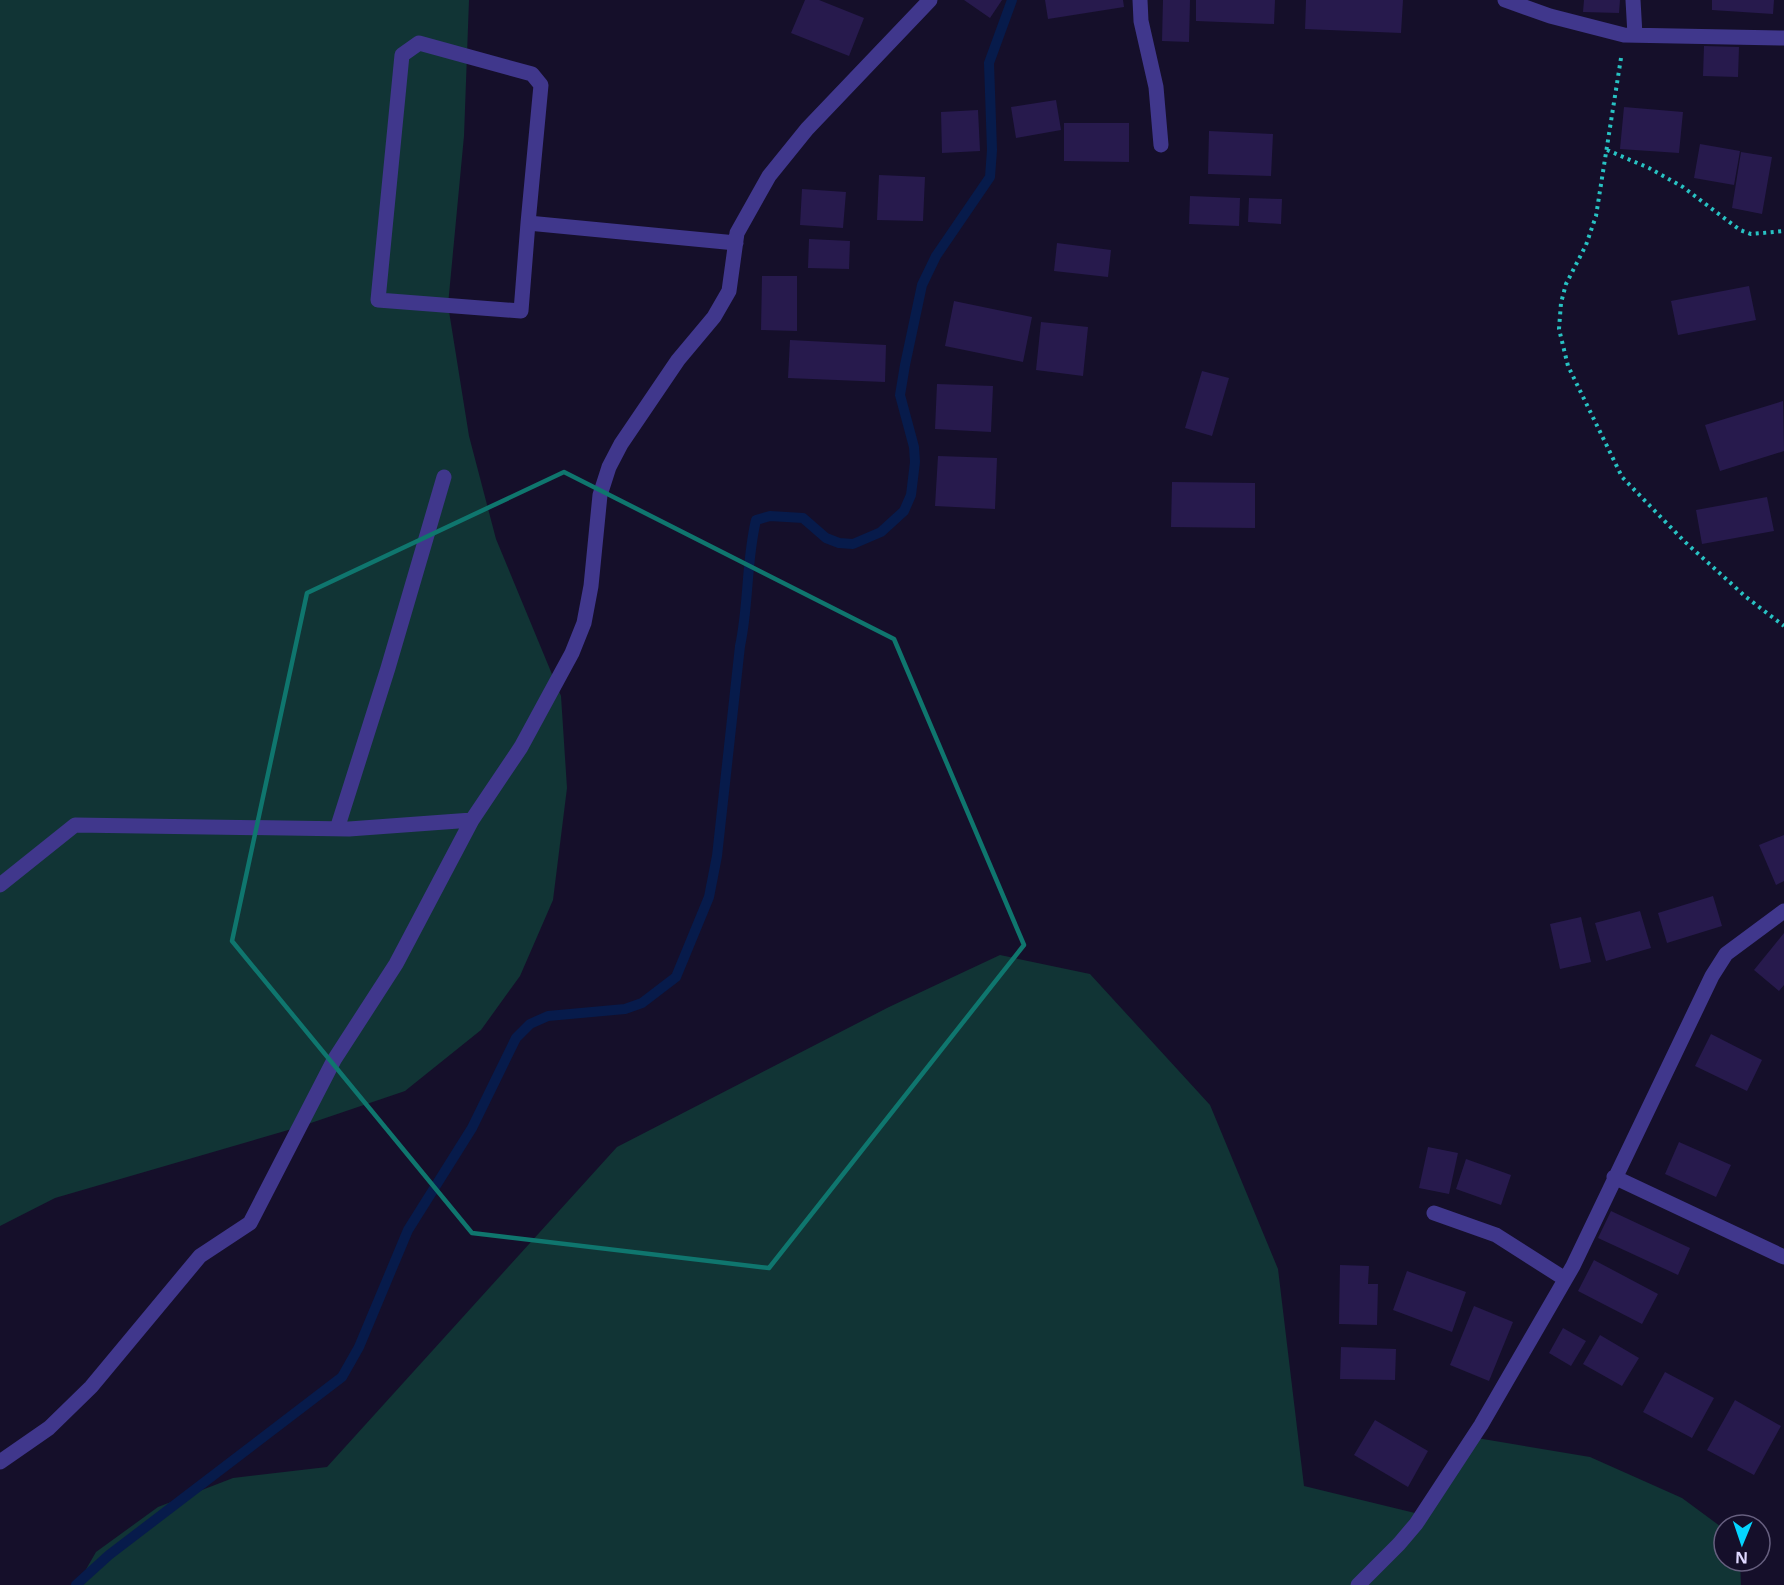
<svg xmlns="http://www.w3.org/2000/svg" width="1784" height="1585" font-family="'Noto Sans',sans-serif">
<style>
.green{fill:#113435}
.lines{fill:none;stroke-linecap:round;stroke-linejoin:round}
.stream{stroke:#071b4b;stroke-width:10}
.building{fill:#271a4d}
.path{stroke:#28c2c3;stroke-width:4;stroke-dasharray:3 4.5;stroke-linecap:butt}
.service{stroke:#40378c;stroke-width:15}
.minor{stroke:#40378c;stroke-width:15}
.marked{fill:none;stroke:#0f766e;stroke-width:4.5;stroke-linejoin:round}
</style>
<rect width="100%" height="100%" fill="#150f2a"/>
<path class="green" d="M 0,0 L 469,0 L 464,136 L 448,305 L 469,436 L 496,539 L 561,696 L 567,788 L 553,900 L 520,976 L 481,1030 L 405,1091 L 302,1126 L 55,1198 L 0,1226 Z
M 1000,955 L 1090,974 L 1210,1105 L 1278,1269 L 1304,1486 L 1419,1514 L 1477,1438 L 1590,1457 L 1682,1498 L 1724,1529 L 1724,1561 L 1740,1561 L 1741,1585 L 77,1585 L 96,1552 L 158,1507 L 233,1478 L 327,1467 L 617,1147 L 889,1007 Z"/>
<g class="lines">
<path class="stream" d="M 76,1585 L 109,1555 L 342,1377 L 359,1347 L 408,1230 L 472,1128 L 516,1038 L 530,1024 L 548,1016 L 625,1009 L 642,1003 L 676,977 L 709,897 L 717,856 L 740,646 C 749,604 746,562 756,520 L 770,516 L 803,518 L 826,538 L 839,543 L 853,544 L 881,532 L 904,511 L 911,495 L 915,462 L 914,447 L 900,395 L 905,365 L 922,285 L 936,256 L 990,177 L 992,150 L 989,63 L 1012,0"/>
</g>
<path class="building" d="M 805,0 L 819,0 L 864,18 L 849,56 L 791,33 Z
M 964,0 L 1002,0 L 990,18 Z
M 1045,0 L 1123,0 L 1124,7 L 1048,19 Z
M 1163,0 L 1190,0 L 1189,42 L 1162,41 Z
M 1196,0 L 1275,0 L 1274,24 L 1196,21 Z
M 1306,0 L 1403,0 L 1401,33 L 1305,29 Z
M 1584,0 L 1620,0 L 1619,13 L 1583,12 Z
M 1712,0 L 1774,0 L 1773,14 L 1712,10 Z
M 1704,46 L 1739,47 L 1738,77 L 1703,76 Z
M 1056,100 L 1061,130 L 1016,138 L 1011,107 Z
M 1624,107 L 1683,112 L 1679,153 L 1620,149 Z
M 978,110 L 980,151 L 942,153 L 941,112 Z
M 1064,123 L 1129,123 L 1129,162 L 1064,161 Z
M 1209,131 L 1273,134 L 1271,176 L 1208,174 Z
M 1700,144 L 1740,151 L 1734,185 L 1694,178 Z
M 1741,152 L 1772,157 L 1762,214 L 1732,208 Z
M 879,175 L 925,177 L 923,221 L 877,220 Z
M 802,189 L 846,192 L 843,228 L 800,225 Z
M 1190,196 L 1240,198 L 1239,226 L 1189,224 Z
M 1249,198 L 1282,199 L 1281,224 L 1248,222 Z
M 809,239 L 850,241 L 849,269 L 808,268 Z
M 1057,243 L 1111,250 L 1108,277 L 1054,271 Z
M 762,276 L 797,276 L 797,331 L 761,330 Z
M 1749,286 L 1756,320 L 1678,335 L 1671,301 Z
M 954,301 L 1032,317 L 1023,362 L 945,346 Z
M 1041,322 L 1088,327 L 1083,376 L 1036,370 Z
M 790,340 L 886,345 L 885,382 L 788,378 Z
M 1202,371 L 1229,378 L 1212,436 L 1185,428 Z
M 937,384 L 993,386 L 991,432 L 935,429 Z
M 1783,401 L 1784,451 L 1720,471 L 1705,425 Z
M 938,456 L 997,458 L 995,509 L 935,506 Z
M 1172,482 L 1255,483 L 1255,528 L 1171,527 Z
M 1767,497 L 1774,531 L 1702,544 L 1696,510 Z
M 1784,835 L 1784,881 L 1776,885 L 1759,845 Z
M 1713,896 L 1722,926 L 1667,943 L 1658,913 Z
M 1640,911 L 1651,948 L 1606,961 L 1595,923 Z
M 1581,917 L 1591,962 L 1560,969 L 1550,924 Z
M 1784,933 L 1784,985 L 1779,991 L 1754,970 Z
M 1711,1034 L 1762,1060 L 1747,1091 L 1695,1066 Z
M 1679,1142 L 1731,1165 L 1716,1197 L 1665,1174 Z
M 1428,1147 L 1458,1153 L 1449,1194 L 1419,1188 Z
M 1466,1159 L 1511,1175 L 1501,1205 L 1456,1189 Z
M 1611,1211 L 1690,1248 L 1678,1275 L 1598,1238 Z
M 1594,1260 L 1658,1294 L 1642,1324 L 1578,1291 Z
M 1340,1265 L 1369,1266 L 1368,1284 L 1378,1284 L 1377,1325 L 1339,1324 Z
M 1407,1271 L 1466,1292 L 1452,1332 L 1393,1310 Z
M 1474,1306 L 1513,1322 L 1489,1381 L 1450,1365 Z
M 1563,1328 L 1586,1341 L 1571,1366 L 1549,1353 Z
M 1600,1335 L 1639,1358 L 1622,1386 L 1583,1364 Z
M 1341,1347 L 1396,1349 L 1395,1380 L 1340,1379 Z
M 1665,1372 L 1714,1398 L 1692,1438 L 1643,1412 Z
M 1735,1400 L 1781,1426 L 1754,1475 L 1707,1450 Z
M 1375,1420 L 1428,1451 L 1408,1487 L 1354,1455 Z"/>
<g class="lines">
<path class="path" d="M 1621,58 L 1596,216 L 1586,245 L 1566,284 L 1561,303 L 1559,329 L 1568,366 L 1622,477 L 1684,541 L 1746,597 L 1784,626
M 1607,150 L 1649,168 L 1683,187 L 1740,230 L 1751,234 L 1784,231"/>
<path class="service" d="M 1505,0 L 1550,16 L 1624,35 L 1784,38
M 1633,0 L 1635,35
M 1614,1177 L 1784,1257
M 1434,1213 L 1496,1235 L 1565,1279
M 1358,1585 L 1399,1544 L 1416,1524 L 1481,1425 L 1573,1266 L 1712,976 L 1726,954 L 1784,911"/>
<path class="minor" d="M 1140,0 L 1141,21 L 1156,87 L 1161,145
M 528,223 L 521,311 L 378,300 L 402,55 L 419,43 L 532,74 L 541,85 L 528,223 L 736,243
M 337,829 L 388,668 L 444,477
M 0,885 L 75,825 L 349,829 L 472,820
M 0,1462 L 49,1428 L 91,1387 L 200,1256 L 250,1223 L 334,1060 L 396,964 L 472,820 L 521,747 L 572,653 L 584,623 L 591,586 L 600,495 L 609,467 L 621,444 L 678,360 L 714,317 L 729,291 L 737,233 L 769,176 L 807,129 L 930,0"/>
</g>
<path class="marked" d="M 564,472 L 894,639 L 1024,945 L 769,1268 L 472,1233 L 232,941 L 307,593 Z"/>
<g transform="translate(1742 1543) rotate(182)"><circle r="28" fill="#150f2a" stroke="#665f7f" stroke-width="1.5"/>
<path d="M0-4.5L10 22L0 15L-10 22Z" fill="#04d5ff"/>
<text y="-9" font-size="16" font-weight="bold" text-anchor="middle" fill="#dfd8ff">N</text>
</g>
</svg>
